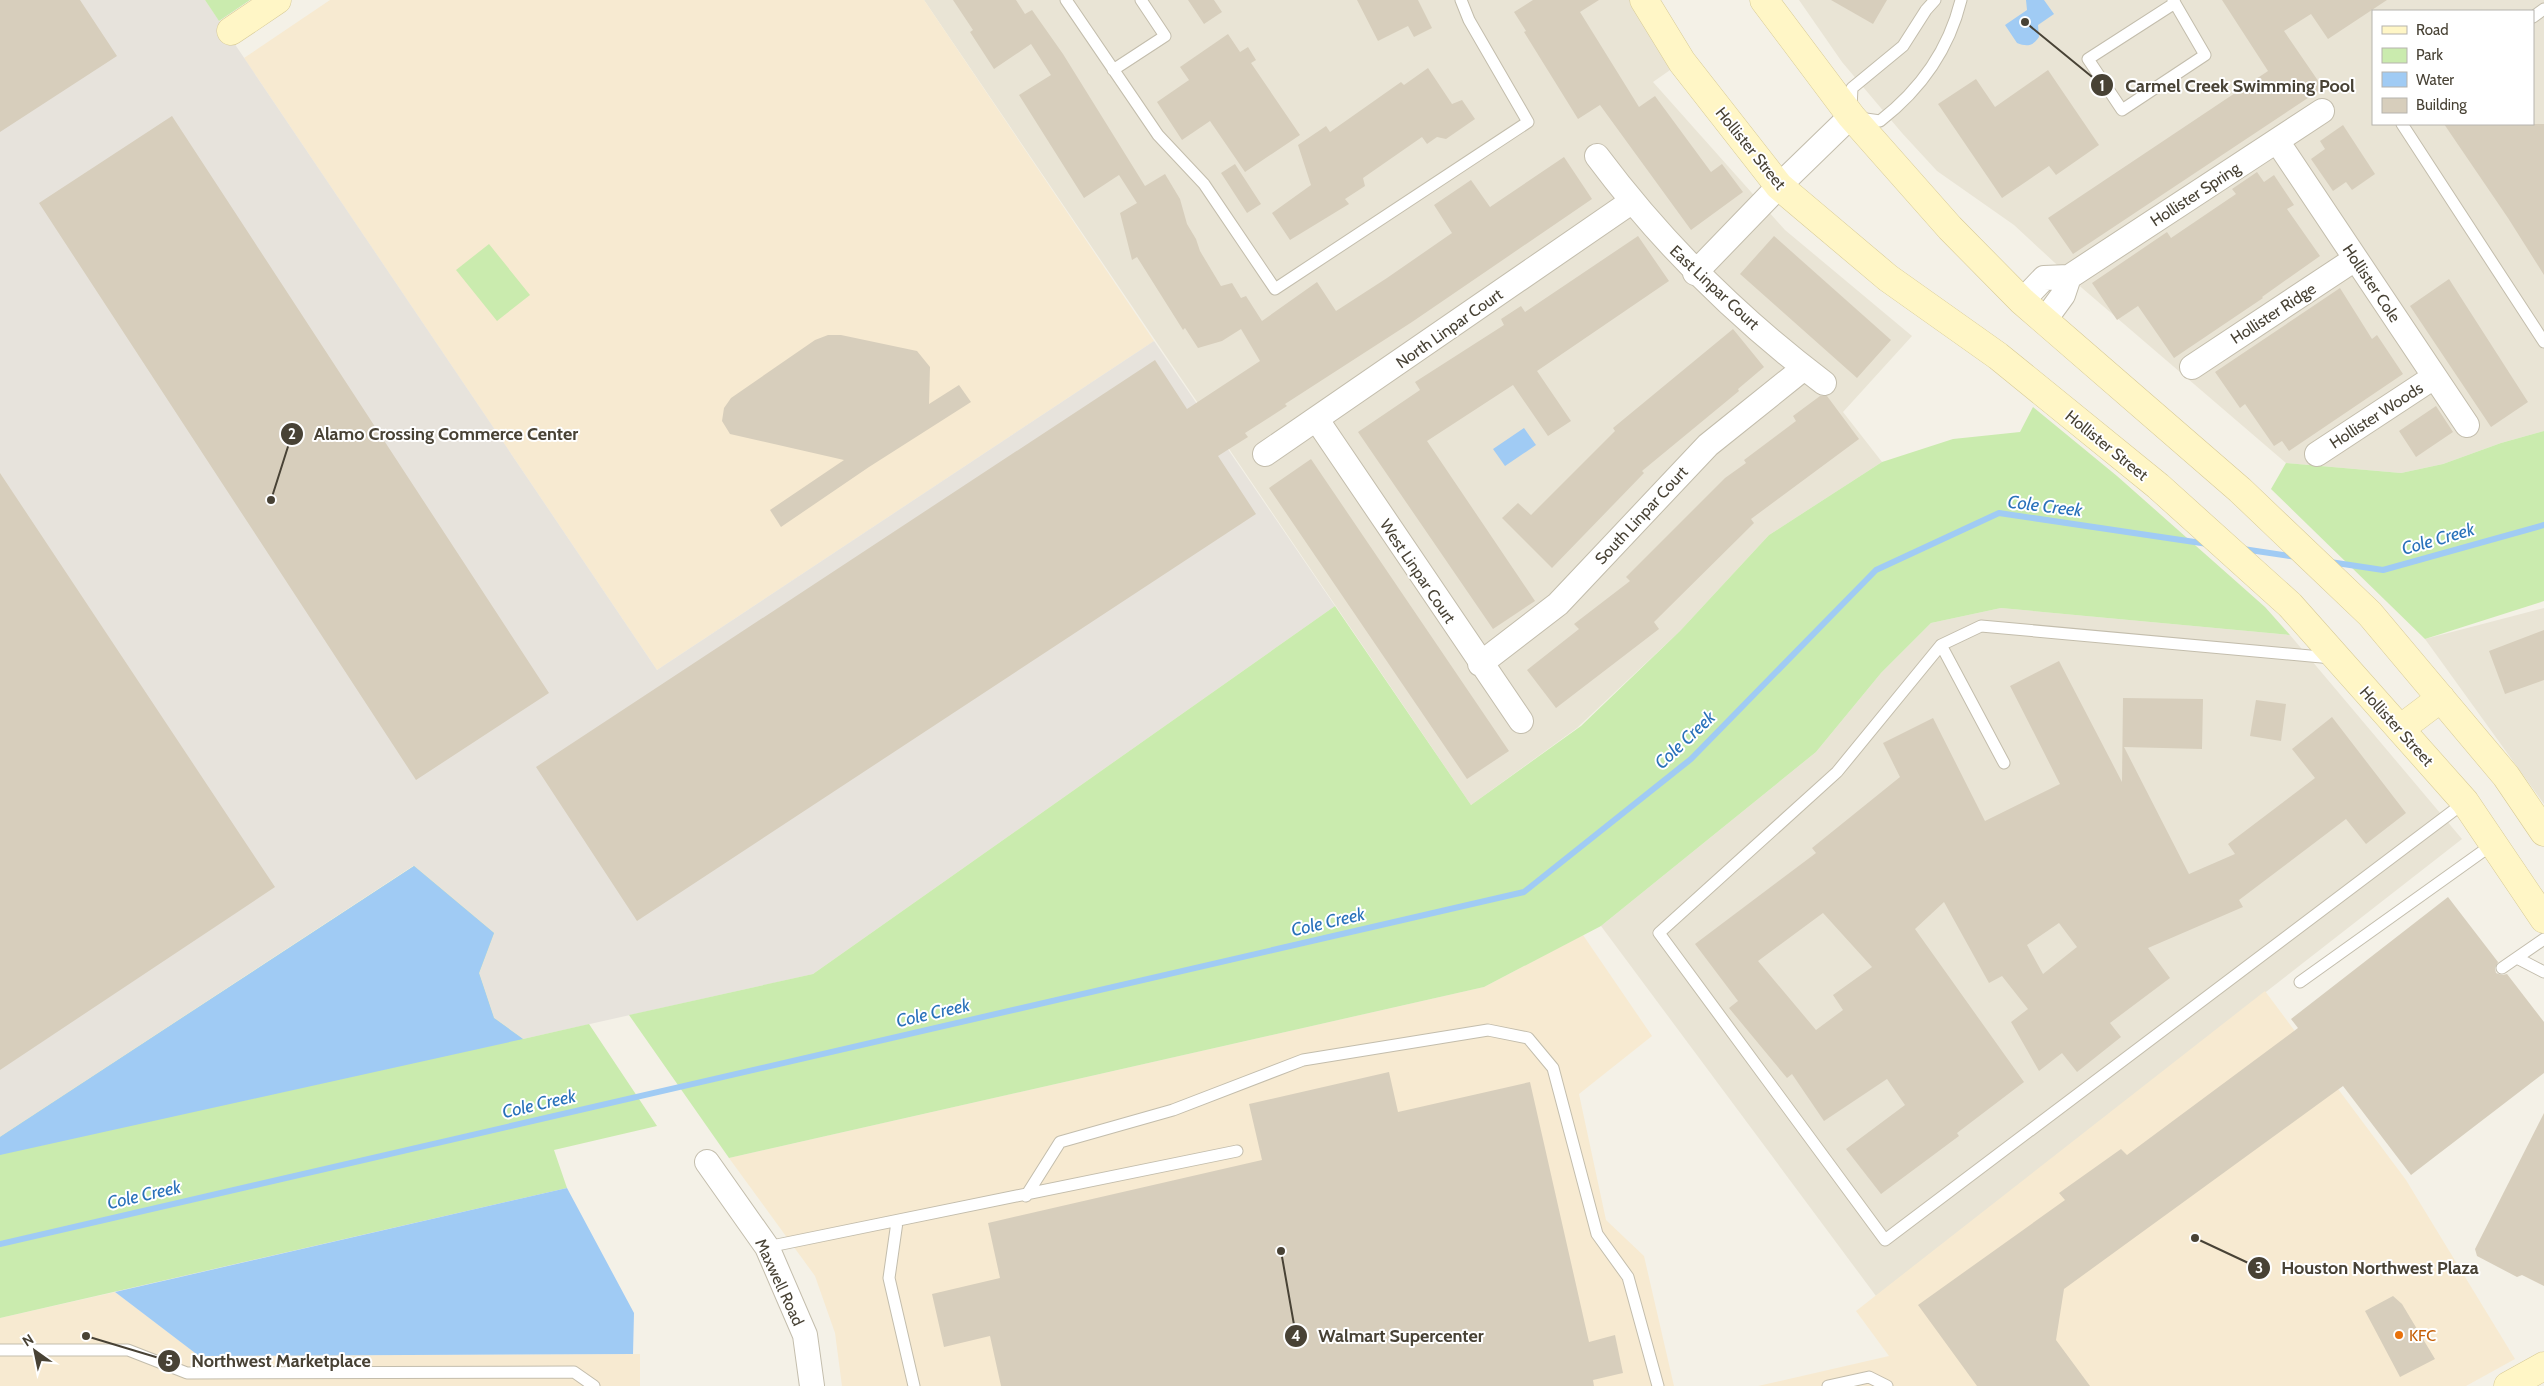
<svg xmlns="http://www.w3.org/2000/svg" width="2544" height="1386" font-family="Cabin,sans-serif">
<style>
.residential{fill:#e9e4d5;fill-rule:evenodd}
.commercial{fill:#f7ead1}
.industrial{fill:#e7e3dc}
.green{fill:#caebae}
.water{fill:#a0cbf4}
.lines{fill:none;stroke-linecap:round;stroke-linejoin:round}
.stream{stroke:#a0cbf4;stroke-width:6}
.building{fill:#d7cebc;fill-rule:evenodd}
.lane-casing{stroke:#c3bdac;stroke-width:13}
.street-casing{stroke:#c3bdac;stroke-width:26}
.secondary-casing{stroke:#d7ca95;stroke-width:29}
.lane{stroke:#fff;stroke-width:11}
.street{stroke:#fff;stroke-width:24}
.secondary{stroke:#fff6c6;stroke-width:28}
.food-dot{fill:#e8710a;stroke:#fff;stroke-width:2}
.labels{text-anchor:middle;stroke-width:4;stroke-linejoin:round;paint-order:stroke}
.street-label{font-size:16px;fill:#484235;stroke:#fff}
.food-label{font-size:16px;fill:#c56008;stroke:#fff;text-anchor:start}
.water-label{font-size:18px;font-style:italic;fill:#2971ba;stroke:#fff}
.leader{fill:none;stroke:#484235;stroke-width:2}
.callout-dot{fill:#484235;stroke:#fff;stroke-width:2}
.mark-label{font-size:15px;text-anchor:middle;font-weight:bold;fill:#fff}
.callout-label{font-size:18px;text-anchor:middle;font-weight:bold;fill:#484235;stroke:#fff;stroke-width:4;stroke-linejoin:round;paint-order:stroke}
</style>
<rect width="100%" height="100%" fill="#f4f1e7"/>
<path class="residential" d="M 924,0 L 1630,0 L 1673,68 L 1653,82 L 1785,230 L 1912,336 L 1843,412 L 1882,462 L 1769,535 L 1680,631 L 1577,728 L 1471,805 Z
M 1799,0 L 2544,0 L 2544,431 L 2501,443 L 2443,464 L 2401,473 L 2286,463 L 2082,288 L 2014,225 L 1937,171 L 1902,133 L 1842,62 ZM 2373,11 L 2533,11 L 2533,124 L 2373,124 Z
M 2001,608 L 2290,635 L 2462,839 L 1876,1296 L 1601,926 L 1816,752 L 1881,673 L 1931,623 Z
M 2544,608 L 2544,804 L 2425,639 Z"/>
<path class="commercial" d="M 330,0 L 924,0 L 1154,341 L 657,670 L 244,58 Z
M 1583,935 L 1652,1036 L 1579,1094 L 1606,1220 L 1644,1256 L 1674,1386 L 842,1386 L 835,1333 L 815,1276 L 729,1158 L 1484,987 Z
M 2265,991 L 2406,1180 L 2515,1359 L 2466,1386 L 1758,1386 L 1889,1356 L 1856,1311 Z
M 115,1292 L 199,1356 L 640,1354 L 640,1386 L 0,1386 L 0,1318 Z"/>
<path class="industrial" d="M 0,0 L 205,0 L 657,670 L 1154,341 L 1335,606 L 813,974 L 523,1039 L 494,1018 L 479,973 L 413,866 L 0,1137 Z"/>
<path class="green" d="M 205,0 L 250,0 L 219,21 Z
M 489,244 L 530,295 L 497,321 L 456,270 Z
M 2033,407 L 2117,476 L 2265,607 L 2290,635 L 2001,608 L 1931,623 L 1881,673 L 1816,752 L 1601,926 L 1484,987 L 729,1158 L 629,1015 L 813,974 L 1335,606 L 1471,805 L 1581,726 L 1680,631 L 1769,535 L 1882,462 L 1953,439 L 2020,432 Z
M 2544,431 L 2544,601 L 2425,639 L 2271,489 L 2286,463 L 2401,473 L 2443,464 L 2501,443 Z
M 414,866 L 494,933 L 479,973 L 494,1018 L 523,1039 L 589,1024 L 657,1126 L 554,1150 L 567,1188 L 0,1318 L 0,1137 Z"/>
<path class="water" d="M 2026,0 L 2044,0 L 2054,14 L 2038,25 L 2039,37 C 2033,46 2027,47 2017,43 L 2005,25 L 2027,10 Z
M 1524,428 L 1536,445 L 1505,466 L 1493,449 Z
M 414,866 L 494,933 L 479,973 L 494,1018 L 523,1039 L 0,1155 L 0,1137 Z
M 567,1188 L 634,1313 L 633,1354 L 199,1356 L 115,1292 Z"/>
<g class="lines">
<path class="stream" d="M 2243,549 L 2297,557
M 2330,562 L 2383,570 L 2544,525
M 0,1244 L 1524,892 L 1691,759 L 1876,570 L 1999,513 L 2208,544"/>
</g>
<path class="building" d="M 0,0 L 80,0 L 117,56 L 0,132 Z
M 953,0 L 1016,0 L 1025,14 L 1032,10 L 1063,54 L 1145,186 L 1165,174 L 1180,199 L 1187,224 L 1196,239 L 1200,251 L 1221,286 L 1232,283 L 1241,298 L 1246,296 L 1262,321 L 1317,282 L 1336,311 L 1387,278 L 1452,233 L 1434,205 L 1471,180 L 1490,207 L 1564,157 L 1592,199 L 1412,322 L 1285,404 L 1287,406 L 1245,433 L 1248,437 L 1218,456 L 1256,514 L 637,921 L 536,767 L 1155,360 L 1187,409 L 1260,361 L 1241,329 L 1222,341 L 1198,348 L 1185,328 L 1183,330 L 1137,257 L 1132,260 L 1120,213 L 1137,203 L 1119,175 L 1084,198 L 1019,95 L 1051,75 L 1031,44 L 994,69 L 970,32 L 973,30 Z
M 1188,0 L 1214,0 L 1222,12 L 1204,24 Z
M 1357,0 L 1418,0 L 1432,28 L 1414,37 L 1408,26 L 1378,41 Z
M 1533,0 L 1599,0 L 1580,12 L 1639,107 L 1655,96 L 1711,172 L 1722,164 L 1743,192 L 1691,230 L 1600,105 L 1578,119 L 1524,32 L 1526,31 L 1514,12 Z
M 1831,0 L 1887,0 L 1873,24 Z
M 2222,0 L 2387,0 L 2328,39 L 2311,14 L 2284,31 L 2323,88 L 2073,254 L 2048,218 L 2268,71 Z
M 1228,34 L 1240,52 L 1248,47 L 1256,60 L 1251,63 L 1300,135 L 1245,172 L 1210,121 L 1182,140 L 1157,102 L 1189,80 L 1180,67 Z
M 1428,68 L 1452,104 L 1462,100 L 1475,119 L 1446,139 L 1437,137 L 1427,144 L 1422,137 L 1363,178 L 1365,186 L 1345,199 L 1349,204 L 1290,240 L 1272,213 L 1311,185 L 1298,145 L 1326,126 L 1330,132 L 1401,82 L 1404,85 Z
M 2048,70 L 2099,145 L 2056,175 L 2049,166 L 2002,198 L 1938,104 L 1976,79 L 1995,107 Z
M 172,116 L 549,693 L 416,780 L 39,203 Z
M 2444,124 L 2544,124 L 2544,275 L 2508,218 Z
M 2343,125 L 2375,174 L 2352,190 L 2346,182 L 2333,191 L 2311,159 L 2325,149 L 2320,141 Z
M 1235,164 L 1261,204 L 1247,213 L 1221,173 Z
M 2257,172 L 2264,182 L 2274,175 L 2294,205 L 2287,209 L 2320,256 L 2262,297 L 2263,298 L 2174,358 L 2138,306 L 2117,320 L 2092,283 L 2167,232 L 2171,238 L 2236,194 L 2232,189 Z
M 1638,236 L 1669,281 L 1537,371 L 1571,421 L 1548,436 L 1513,385 L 1427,441 L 1535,601 L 1493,629 L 1358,432 L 1420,390 L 1415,382 L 1504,325 L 1501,319 L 1521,306 L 1525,312 Z
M 1774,236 L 1891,340 L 1857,378 L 1740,274 Z
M 2449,279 L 2528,402 L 2491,427 L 2410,306 Z
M 2340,288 L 2372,339 L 2377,335 L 2403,374 L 2289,451 L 2282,441 L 2274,446 L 2245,404 L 2240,408 L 2215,372 Z
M 1733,329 L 1764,367 L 1738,389 L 1739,391 L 1642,471 L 1644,473 L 1552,568 L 1502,518 L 1518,503 L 1531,515 L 1615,431 L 1613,428 Z
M 828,335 L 841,335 L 917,351 L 930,367 L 929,404 L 959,385 L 971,402 L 869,467 L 781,527 L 770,510 L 844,460 L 730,434 L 722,421 L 724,408 L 731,398 L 815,340 Z
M 1820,396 L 1827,396 L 1859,439 L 1751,519 L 1754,523 L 1654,622 L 1659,629 L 1556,708 L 1527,670 L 1579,629 L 1574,624 L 1630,581 L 1626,577 L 1725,478 L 1746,463 L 1744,460 L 1796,421 L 1793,416 Z
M 2436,406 L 2453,432 L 2416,457 L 2399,431 Z
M 1311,459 L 1509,751 L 1467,779 L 1269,488 Z
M 0,473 L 275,887 L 0,1070 Z
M 2544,630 L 2544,680 L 2505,694 L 2489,651 Z
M 2059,661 L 2122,782 L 2123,698 L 2203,699 L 2202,749 L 2124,747 L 2189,874 L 2235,854 L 2228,844 L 2315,778 L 2292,749 L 2332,717 L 2406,813 L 2366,844 L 2346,819 L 2239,900 L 2243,907 L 2148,948 L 2170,978 L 2110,1023 L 2121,1037 L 2077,1072 L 2062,1053 L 2039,1071 L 2011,1022 L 2028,1009 L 2002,976 L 1989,983 L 1944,902 L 1915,929 L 2024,1082 L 1957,1133 L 1959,1136 L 1881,1194 L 1846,1149 L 1905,1105 L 1887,1079 L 1824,1121 L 1792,1074 L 1787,1078 L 1729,1008 L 1738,1001 L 1695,944 L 1816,853 L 1812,848 L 1900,777 L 1883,743 L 1933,718 L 1985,821 L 2060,784 L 2010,686 ZM 1823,913 L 1872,967 L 1833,995 L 1843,1010 L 1816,1030 L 1758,961 ZM 2059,923 L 2077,947 L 2043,974 L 2027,945 Z
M 2256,700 L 2286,704 L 2281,741 L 2250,736 Z
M 2448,897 L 2498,962 L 2495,968 L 2496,973 L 2502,975 L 2507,974 L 2544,1022 L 2544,1073 L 2411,1175 L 2343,1086 L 2064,1289 L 2056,1340 L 2090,1386 L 1977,1386 L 1918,1305 L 2065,1200 L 2059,1193 L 2121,1149 L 2127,1155 L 2298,1028 L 2291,1019 Z
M 1389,1072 L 1398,1112 L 1530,1082 L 1589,1342 L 1615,1335 L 1623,1373 L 1593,1380 L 1594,1386 L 1001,1386 L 990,1336 L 944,1347 L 932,1294 L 1000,1278 L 988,1223 L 1262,1160 L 1249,1104 Z
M 2544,1113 L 2544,1286 L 2522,1275 L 2517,1277 L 2477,1256 L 2475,1249 Z
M 2393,1296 L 2402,1304 L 2435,1359 L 2400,1377 L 2365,1311 Z"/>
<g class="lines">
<g class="lane-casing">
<path id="lane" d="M 1066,0 L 1158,135 L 1204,184 L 1275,289 L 1528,122 L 1469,20 L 1461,0
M 2173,0 L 2205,55 L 2122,110 L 2088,59 L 2175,3
M 2533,17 L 2544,9
M 1113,70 L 1165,36 L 1141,0
M 1851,108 L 1852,88 L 1903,46 L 1926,10 L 1935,0
M 1859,118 L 1880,121 C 1920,90 1949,49 1961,0
M 2402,124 L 2544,342
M 1941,645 L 2004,763
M 2332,658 L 1981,626 L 1941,645 L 1837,772 L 1659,933 L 1885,1240 L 2465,802
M 2517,958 L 2544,972
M 2502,968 L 2544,939
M 2300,982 L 2493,844
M 1026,1196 L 1060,1142 L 1173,1110 L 1303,1060 L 1488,1030 L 1528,1038 L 1553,1068 L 1597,1234 L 1628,1277 L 1658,1386
M 897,1222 L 889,1278 L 914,1386
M 767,1247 L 1237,1151
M 0,1350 L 128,1350 L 187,1373 L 574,1372 L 594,1386
M 1828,1386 L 1869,1377 L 1887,1386"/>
</g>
<g class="street-casing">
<path id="street" d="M 2277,141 L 2467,425
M 1597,156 C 1662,243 1738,318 1824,383
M 1695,273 L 1779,186 L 1851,116
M 2022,301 L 2044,278 L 2069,277 L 2322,111
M 2044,321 L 2063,295 L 2069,277
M 2192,367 L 2355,259
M 1317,420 L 1521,721
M 1265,454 L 1631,202
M 2317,454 L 2434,377
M 1480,664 L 1558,604 L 1708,445 L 1804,368
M 707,1162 L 767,1247 L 805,1335 L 812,1386"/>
</g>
<g class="secondary-casing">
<path id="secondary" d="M 1644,0 L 1682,62 L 1779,186 L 1888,278 L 1998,356 L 2158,486 L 2290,605 L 2465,802 L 2544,919
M 1764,0 L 1851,116 L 1950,228 L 2022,301 L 2240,490 L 2370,614 L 2506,776 L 2544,832
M 231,31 L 277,0
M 2400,729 L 2441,698
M 2508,1386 L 2544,1366"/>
</g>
<use href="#lane" class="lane"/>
<use href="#street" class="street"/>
<use href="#secondary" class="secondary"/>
</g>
<circle class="food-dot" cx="2399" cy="1335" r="5"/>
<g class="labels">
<g class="street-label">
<text transform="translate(1751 148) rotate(51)" y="6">Hollister Street</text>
<text transform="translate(2195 194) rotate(-33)" y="6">Hollister Spring</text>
<text transform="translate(2372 283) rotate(56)" y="6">Hollister Cole</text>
<text transform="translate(1715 287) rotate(43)" y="6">East Linpar Court</text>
<text transform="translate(2273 313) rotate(-33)" y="6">Hollister Ridge</text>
<text transform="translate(1449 328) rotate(-35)" y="6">North Linpar Court</text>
<text transform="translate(2376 415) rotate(-33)" y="6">Hollister Woods</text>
<text transform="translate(2107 445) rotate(39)" y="6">Hollister Street</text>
<text transform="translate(1641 515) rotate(-47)" y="6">South Linpar Court</text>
<text transform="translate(1418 571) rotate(56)" y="6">West Linpar Court</text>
<text transform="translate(2397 726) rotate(48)" y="6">Hollister Street</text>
<text transform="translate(780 1282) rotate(65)" y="6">Maxwell Road</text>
</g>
<g class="food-label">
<text x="2409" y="1341">KFC</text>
</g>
<g class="water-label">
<text transform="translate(2045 506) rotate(7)" y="6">Cole Creek</text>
<text transform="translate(2438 539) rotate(-16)" y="6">Cole Creek</text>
<text transform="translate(1685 740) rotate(-43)" y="6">Cole Creek</text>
<text transform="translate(1328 922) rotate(-13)" y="6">Cole Creek</text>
<text transform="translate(933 1013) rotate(-13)" y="6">Cole Creek</text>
<text transform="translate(539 1104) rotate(-13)" y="6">Cole Creek</text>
<text transform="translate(144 1195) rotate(-13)" y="6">Cole Creek</text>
</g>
</g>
<path class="leader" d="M2025 22L2102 85M271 500L292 434M2195 1238L2259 1268M1281 1251L1296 1336M86 1336L169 1361"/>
<g class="callout-dot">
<circle cx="2025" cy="22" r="5"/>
<circle cx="271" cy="500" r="5"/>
<circle cx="2195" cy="1238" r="5"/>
<circle cx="1281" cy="1251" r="5"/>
<circle cx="86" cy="1336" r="5"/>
<circle cx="2102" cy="85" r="12"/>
<circle cx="292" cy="434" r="12"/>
<circle cx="2259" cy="1268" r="12"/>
<circle cx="1296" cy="1336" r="12"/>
<circle cx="169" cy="1361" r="12"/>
</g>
<g class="mark-label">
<text x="2102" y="91">1</text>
<text x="292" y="439">2</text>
<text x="2259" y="1273">3</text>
<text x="1296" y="1341">4</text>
<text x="169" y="1366">5</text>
</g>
<g class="callout-label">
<text x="2240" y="92">Carmel Creek Swimming Pool</text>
<text x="446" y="440">Alamo Crossing Commerce Center</text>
<text x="2380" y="1274">Houston Northwest Plaza</text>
<text x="1401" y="1342">Walmart Supercenter</text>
<text x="281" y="1367">Northwest Marketplace</text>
</g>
<rect x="2372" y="10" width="162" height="115" fill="#ffffff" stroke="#b6b3ae"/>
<rect x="2382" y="26" width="25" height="8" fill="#fff6c6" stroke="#b6b3ae"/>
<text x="2416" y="35" font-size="15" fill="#484235">Road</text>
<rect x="2382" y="48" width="25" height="15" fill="#caebae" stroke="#b6b3ae"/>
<text x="2416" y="60" font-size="15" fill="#484235">Park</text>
<rect x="2382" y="72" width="25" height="15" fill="#a0cbf4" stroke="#b6b3ae"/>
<text x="2416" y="85" font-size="15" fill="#484235">Water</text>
<rect x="2382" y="98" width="25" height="15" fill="#d7cebc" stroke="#b6b3ae"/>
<text x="2416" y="110" font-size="15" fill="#484235">Building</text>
<g transform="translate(35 1351) rotate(327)" stroke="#ffffff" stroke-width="4" paint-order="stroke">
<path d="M0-4L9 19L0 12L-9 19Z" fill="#484235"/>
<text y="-8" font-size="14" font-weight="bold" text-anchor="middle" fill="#484235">N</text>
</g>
</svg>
